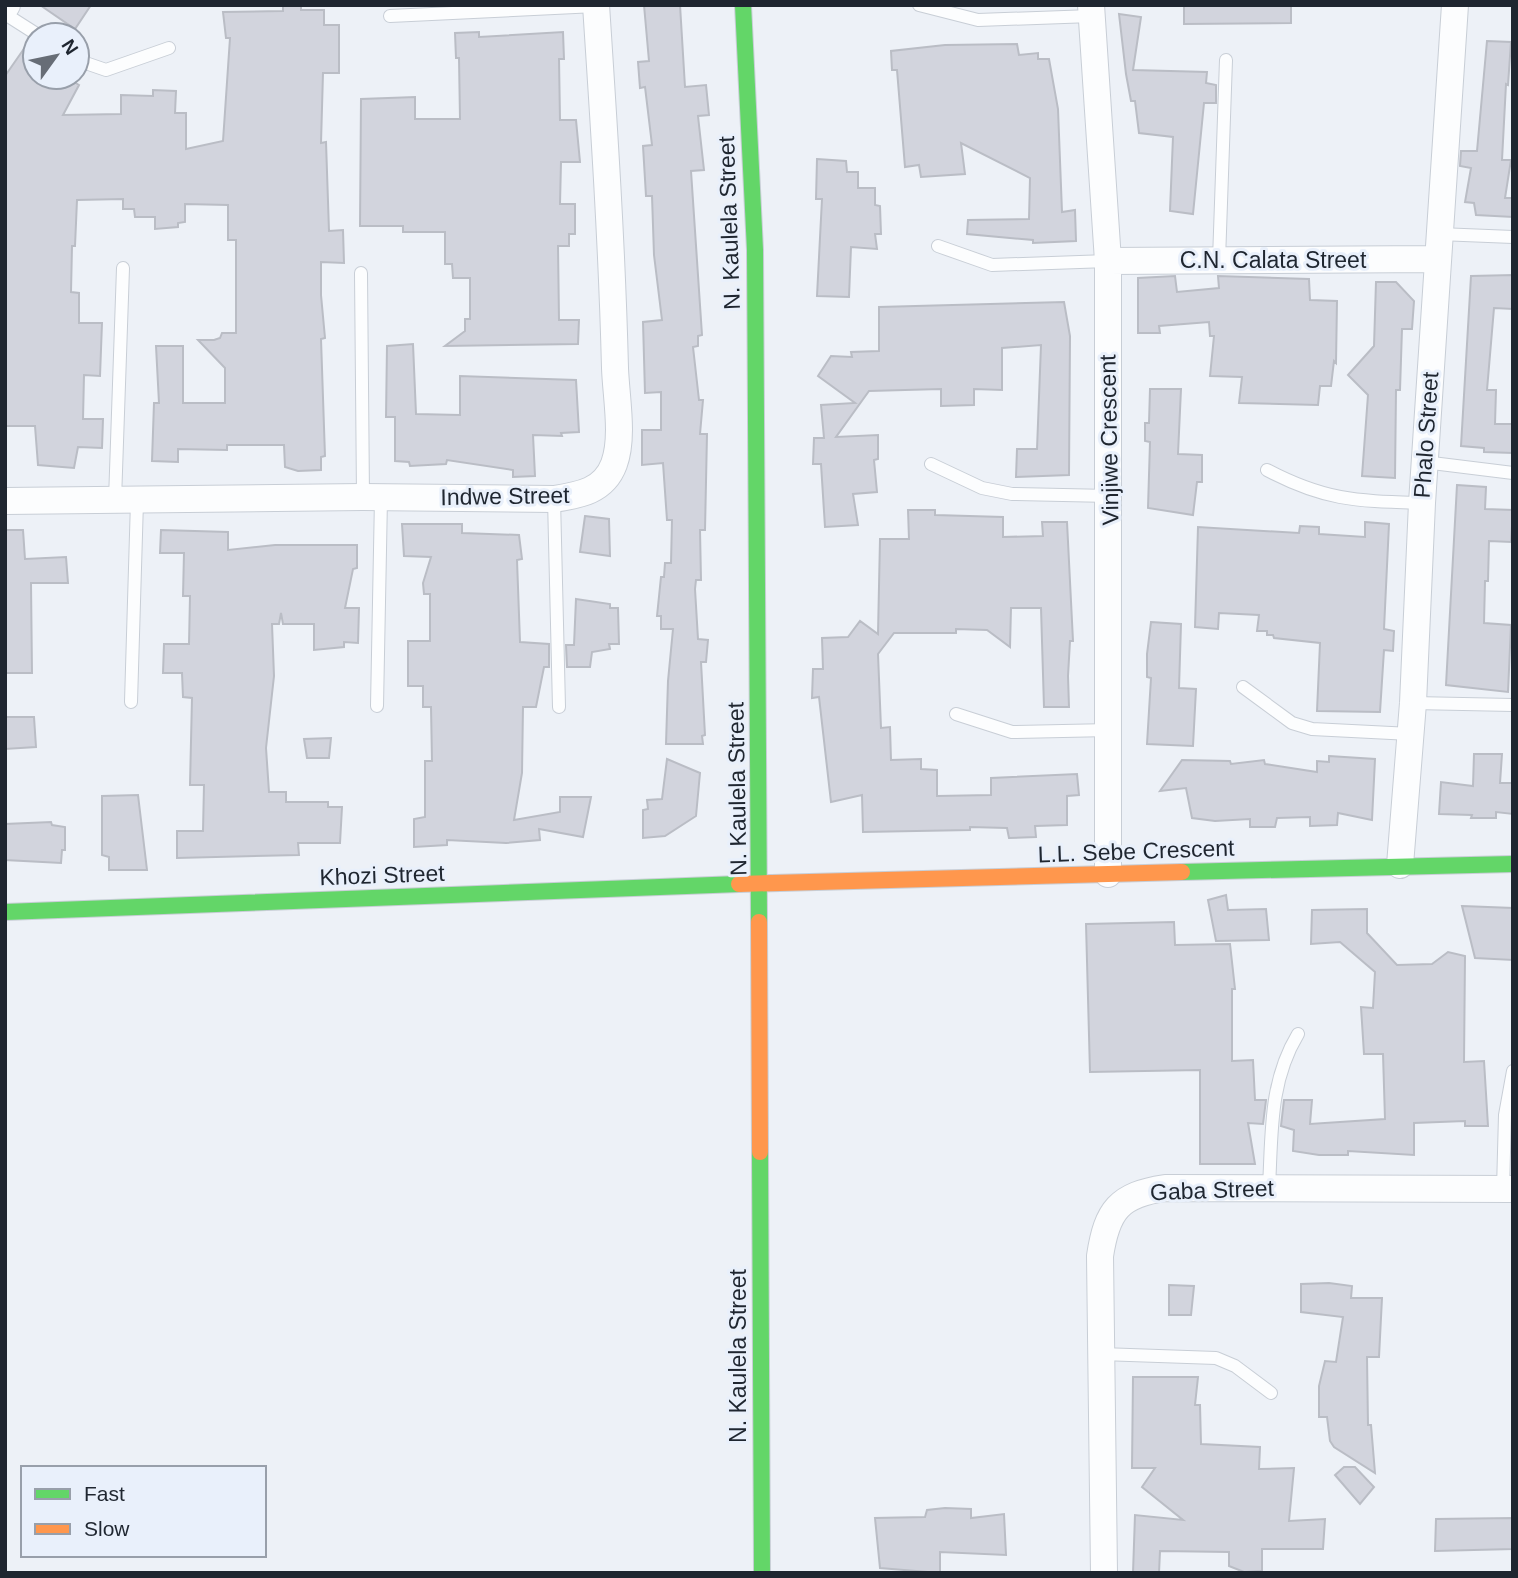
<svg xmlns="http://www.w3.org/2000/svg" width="1518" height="1578" font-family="Helvetica,sans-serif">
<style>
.building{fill:#d2d4dd;stroke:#babdc5;stroke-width:2}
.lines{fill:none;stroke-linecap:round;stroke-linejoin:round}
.lane-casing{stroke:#c8ced6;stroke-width:14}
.street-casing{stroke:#c8ced6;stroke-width:28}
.fast-casing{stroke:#c8ced6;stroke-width:18}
.slow-casing{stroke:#c8ced6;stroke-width:18}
.lane{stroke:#fcfdfe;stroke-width:12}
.street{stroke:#fcfdfe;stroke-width:26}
.fast{stroke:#63d668;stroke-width:16}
.slow{stroke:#ff974d;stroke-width:16}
.labels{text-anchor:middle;stroke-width:6;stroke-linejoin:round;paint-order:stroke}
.street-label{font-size:23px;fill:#1f2630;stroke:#e9f0fb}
</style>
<rect width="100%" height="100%" fill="#edf1f7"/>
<path class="building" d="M 40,5 L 91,5 L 75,29 Z
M 283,5 L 301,5 L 301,10 L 324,10 L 324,25 L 339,25 L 339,73 L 323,73 L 321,143 L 326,142 L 329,231 L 343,230 L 344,263 L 321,262 L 321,295 L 325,338 L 321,339 L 325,456 L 321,457 L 321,470 L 298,471 L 285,467 L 284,445 L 227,445 L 227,450 L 178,449 L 178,462 L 152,461 L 154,403 L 159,403 L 156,346 L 183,346 L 183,403 L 225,403 L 225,368 L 198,340 L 214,340 L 220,338 L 222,333 L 236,333 L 236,240 L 228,240 L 228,205 L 185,204 L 185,222 L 178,223 L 178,227 L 155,229 L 155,217 L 135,217 L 134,209 L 123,209 L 123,199 L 77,200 L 75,246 L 72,246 L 71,292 L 79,293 L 79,323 L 102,323 L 100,376 L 84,375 L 83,419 L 103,419 L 102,448 L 78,447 L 74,468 L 38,465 L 35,426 L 5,426 L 5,76 L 30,40 L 35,43 L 35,77 L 66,77 L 79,85 L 63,115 L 121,114 L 121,95 L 153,96 L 153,90 L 176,91 L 175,113 L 186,113 L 186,149 L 223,141 L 230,38 L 226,38 L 223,12 L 283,11 Z
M 644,5 L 680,5 L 685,87 L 706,85 L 709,115 L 698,116 L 704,170 L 691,171 L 702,335 L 698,336 L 698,346 L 693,347 L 699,400 L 703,400 L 700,434 L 707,434 L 705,530 L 700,530 L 701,580 L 696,580 L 695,589 L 698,639 L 708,640 L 706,662 L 701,662 L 705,735 L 702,736 L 703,744 L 666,744 L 668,681 L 673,629 L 661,629 L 661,616 L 657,616 L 661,577 L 664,577 L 665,563 L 671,563 L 672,520 L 667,520 L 663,463 L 642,465 L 642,430 L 661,430 L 661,392 L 645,393 L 643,322 L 662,320 L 654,255 L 652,196 L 646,196 L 643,146 L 652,145 L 645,87 L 640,88 L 638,62 L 649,61 Z
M 1184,5 L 1291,5 L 1291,23 L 1184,24 Z
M 1119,14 L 1141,17 L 1133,70 L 1207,72 L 1206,83 L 1216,85 L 1216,103 L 1204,103 L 1193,214 L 1170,211 L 1173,137 L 1139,133 L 1135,101 L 1131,101 L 1126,74 Z
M 479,32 L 479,37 L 563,32 L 564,59 L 559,59 L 560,120 L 576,120 L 580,162 L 561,162 L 560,204 L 575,204 L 575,234 L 569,234 L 569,246 L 558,246 L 559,320 L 579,320 L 578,344 L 445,346 L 465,331 L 465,319 L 470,319 L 470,278 L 453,278 L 452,264 L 445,264 L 445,232 L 403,232 L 403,226 L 360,226 L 361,99 L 415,97 L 415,119 L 460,119 L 459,58 L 456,58 L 455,33 Z
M 1487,41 L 1511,42 L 1508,85 L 1506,84 L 1502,160 L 1511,160 L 1505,198 L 1513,198 L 1513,217 L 1476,215 L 1474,203 L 1465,202 L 1471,168 L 1460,166 L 1461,151 L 1477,151 Z
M 1017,44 L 1019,55 L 1038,53 L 1038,59 L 1049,59 L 1058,109 L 1062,212 L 1075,210 L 1076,241 L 1033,243 L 1033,240 L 967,234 L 968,220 L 1029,219 L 1030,178 L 961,143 L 965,174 L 921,177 L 919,165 L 905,167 L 897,70 L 892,70 L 891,51 L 945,45 Z
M 817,159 L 846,161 L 847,172 L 858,172 L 858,188 L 875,188 L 875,205 L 880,206 L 881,234 L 875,234 L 877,249 L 851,247 L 849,297 L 817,296 L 822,199 L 816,199 Z
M 1513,275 L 1513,309 L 1494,308 L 1487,390 L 1496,390 L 1495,424 L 1513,424 L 1513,453 L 1484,452 L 1484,448 L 1461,446 L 1471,276 Z
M 1175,276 L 1177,292 L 1219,288 L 1218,276 L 1309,279 L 1310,300 L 1337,301 L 1336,363 L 1334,361 L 1331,386 L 1320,386 L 1318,405 L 1239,403 L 1242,377 L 1210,376 L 1214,336 L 1210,336 L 1209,322 L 1159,326 L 1160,333 L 1138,333 L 1138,278 Z
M 1376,282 L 1396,282 L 1414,301 L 1412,329 L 1402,329 L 1400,390 L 1396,390 L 1395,478 L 1362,476 L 1368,395 L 1348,375 L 1374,346 Z
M 1064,302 L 1070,336 L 1069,475 L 1016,477 L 1017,449 L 1037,449 L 1041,345 L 1002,348 L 1002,390 L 974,389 L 974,405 L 941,406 L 941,389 L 869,391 L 836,437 L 878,435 L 878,459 L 874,460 L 877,492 L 853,494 L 858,525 L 825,527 L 821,464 L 813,464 L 814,438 L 824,438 L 821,405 L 855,403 L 818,376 L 831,356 L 852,357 L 851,352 L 879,351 L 879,307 Z
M 413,344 L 416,414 L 460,415 L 460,376 L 576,380 L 579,432 L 561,433 L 562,436 L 533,435 L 535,476 L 513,477 L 513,470 L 447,460 L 446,464 L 410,466 L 409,462 L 395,461 L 395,417 L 386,417 L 387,346 Z
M 1150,389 L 1181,389 L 1178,454 L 1202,455 L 1202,482 L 1197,482 L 1193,515 L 1148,508 L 1150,442 L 1145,441 L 1145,423 L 1149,423 Z
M 1457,485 L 1486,487 L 1485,509 L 1513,510 L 1511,542 L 1489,541 L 1488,581 L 1485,581 L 1484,623 L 1511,625 L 1508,692 L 1446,685 Z
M 908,510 L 935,510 L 935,515 L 1003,517 L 1003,537 L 1043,536 L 1042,522 L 1067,522 L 1073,641 L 1070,641 L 1068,676 L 1069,707 L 1044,707 L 1041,608 L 1011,608 L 1010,647 L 987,630 L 956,629 L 956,633 L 894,633 L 878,654 L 881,728 L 890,727 L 891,760 L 921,759 L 921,769 L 937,770 L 937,796 L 991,795 L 991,778 L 1077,774 L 1079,795 L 1067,796 L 1067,825 L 1035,826 L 1036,837 L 1009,838 L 1007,828 L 970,827 L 970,830 L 863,832 L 862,795 L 831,802 L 819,697 L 812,698 L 813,669 L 823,669 L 822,638 L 848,637 L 860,621 L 878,634 L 880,539 L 909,539 Z
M 585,516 L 609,519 L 610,556 L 580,552 Z
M 1365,522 L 1389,524 L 1384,629 L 1394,631 L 1393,651 L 1384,650 L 1380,712 L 1317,711 L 1320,643 L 1274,638 L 1273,635 L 1267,635 L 1267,631 L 1257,631 L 1259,615 L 1219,613 L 1218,629 L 1195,627 L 1198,527 L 1299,533 L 1300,526 L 1319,527 L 1319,534 L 1365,537 Z
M 402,524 L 462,524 L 462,533 L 519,535 L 522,559 L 517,560 L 520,642 L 549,644 L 549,667 L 544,667 L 536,707 L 523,707 L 522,773 L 514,820 L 560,812 L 560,797 L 591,797 L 583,837 L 539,829 L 540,840 L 506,843 L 447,840 L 447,845 L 414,847 L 414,819 L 425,817 L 425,761 L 432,761 L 431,707 L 423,707 L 423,686 L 408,686 L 408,641 L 430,641 L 430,594 L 424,594 L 423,583 L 431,557 L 404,556 Z
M 5,530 L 23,530 L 25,559 L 66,557 L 68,583 L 31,583 L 32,673 L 5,673 Z
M 161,530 L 228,532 L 228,550 L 275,545 L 357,545 L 357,568 L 353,569 L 345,608 L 359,608 L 358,643 L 344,642 L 344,647 L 314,650 L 314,624 L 283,624 L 281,613 L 279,624 L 272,624 L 274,676 L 266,748 L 269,792 L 286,792 L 286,802 L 328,802 L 328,807 L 342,807 L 340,843 L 298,843 L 299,855 L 177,858 L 177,831 L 203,831 L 204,785 L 190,785 L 192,698 L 183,697 L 182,673 L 163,673 L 164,644 L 189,644 L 190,596 L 183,596 L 184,553 L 160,553 Z
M 576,599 L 610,604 L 610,608 L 618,608 L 619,644 L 609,644 L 610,649 L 592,652 L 590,667 L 567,667 L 566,645 L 574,645 Z
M 1151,622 L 1181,624 L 1179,688 L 1196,689 L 1193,746 L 1147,744 L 1151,678 L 1147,677 L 1147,654 Z
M 5,717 L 34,717 L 36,747 L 5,749 Z
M 331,738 L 329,758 L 307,758 L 304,739 Z
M 1474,754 L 1502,754 L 1500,783 L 1513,783 L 1513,814 L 1496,812 L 1496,818 L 1471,818 L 1472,815 L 1439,814 L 1441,782 L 1473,786 Z
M 1329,756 L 1375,759 L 1372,820 L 1338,813 L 1337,825 L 1310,826 L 1310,817 L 1277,818 L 1275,827 L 1250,827 L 1250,819 L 1215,821 L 1192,818 L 1186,788 L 1160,791 L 1182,760 L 1230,761 L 1231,764 L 1264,760 L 1265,764 L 1317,772 L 1317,761 L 1329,762 Z
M 667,759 L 700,773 L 696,816 L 665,836 L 643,838 L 643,810 L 648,809 L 647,800 L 662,799 Z
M 138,795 L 147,870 L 109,870 L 109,857 L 102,855 L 102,796 Z
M 51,822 L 52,825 L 65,827 L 65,850 L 62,850 L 61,863 L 5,860 L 5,824 Z
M 1226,895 L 1228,910 L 1266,909 L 1269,940 L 1216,941 L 1208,900 Z
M 1462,906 L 1513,908 L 1513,960 L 1475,958 Z
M 1367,909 L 1367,933 L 1397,965 L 1432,964 L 1448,952 L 1465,956 L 1464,1062 L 1484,1061 L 1488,1126 L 1465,1126 L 1465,1121 L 1414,1123 L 1414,1155 L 1348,1151 L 1348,1155 L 1319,1155 L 1293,1151 L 1294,1130 L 1281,1126 L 1284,1100 L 1312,1100 L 1310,1124 L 1385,1119 L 1383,1054 L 1364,1054 L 1361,1007 L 1373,1008 L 1375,972 L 1340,942 L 1311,944 L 1312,910 Z
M 1174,922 L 1175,945 L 1230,944 L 1235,989 L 1232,989 L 1232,1061 L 1253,1060 L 1255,1100 L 1266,1100 L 1263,1124 L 1248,1123 L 1255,1164 L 1200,1164 L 1200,1070 L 1090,1072 L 1086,924 Z
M 1329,1283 L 1352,1286 L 1351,1298 L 1382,1298 L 1379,1357 L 1367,1357 L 1368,1425 L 1371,1425 L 1375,1473 L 1334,1447 L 1330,1441 L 1327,1417 L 1319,1417 L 1319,1386 L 1325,1361 L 1336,1362 L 1343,1317 L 1301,1312 L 1301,1284 Z
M 1169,1285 L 1194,1286 L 1191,1315 L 1169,1315 Z
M 1133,1377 L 1198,1377 L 1195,1405 L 1200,1405 L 1201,1444 L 1260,1447 L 1259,1469 L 1294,1468 L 1289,1521 L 1325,1519 L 1323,1549 L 1262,1549 L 1262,1571 L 1244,1572 L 1229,1566 L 1229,1552 L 1160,1551 L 1159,1573 L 1133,1573 L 1135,1515 L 1183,1520 L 1142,1487 L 1155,1468 L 1132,1468 Z
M 1344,1467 L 1355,1467 L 1374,1487 L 1360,1504 L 1335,1475 Z
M 945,1508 L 971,1509 L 971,1518 L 1004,1514 L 1006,1555 L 940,1552 L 940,1573 L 880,1568 L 875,1518 L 925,1517 L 927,1510 Z
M 1513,1518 L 1513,1549 L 1435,1551 L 1436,1519 Z"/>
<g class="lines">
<g class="lane-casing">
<path id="lane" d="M 919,5 L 978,20 L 1092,16
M 5,14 L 38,35
M 390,16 L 596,6
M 77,60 L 106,70 L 169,48
M 1439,234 L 1513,237
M 938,246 L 992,265 L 1108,261
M 1219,260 L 1226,60
M 361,273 L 363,497
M 1424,462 L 1513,473
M 931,464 L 982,488 L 1012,494 L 1110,496
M 1267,470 C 1326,501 1357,501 1422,503
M 554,499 L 559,707
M 115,500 L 123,268
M 1243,687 L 1292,723 L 1312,729 L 1411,734
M 131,702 L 137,501
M 1413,703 L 1513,705
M 377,706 L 381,498
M 956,714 L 1012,732 L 1110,730
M 1269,1187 C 1272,1133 1269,1082 1298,1034
M 1503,1189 L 1505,1115 L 1513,1071
M 1101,1354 L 1216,1358 L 1235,1366 L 1271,1393"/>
</g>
<g class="street-casing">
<path id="street" d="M 1091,5 L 1108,261 L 1108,874
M 5,8 L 7,5
M 1108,261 L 1437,259
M 5,501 L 363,497 L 554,499 C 580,495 604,491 614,464 C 624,437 616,397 615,368 C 612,247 604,126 596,5
M 1400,865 L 1413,703 L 1422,503 L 1455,5
M 1104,1573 L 1100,1256 C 1107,1210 1119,1195 1165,1188 L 1513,1189"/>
</g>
<g class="fast-casing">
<path id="fast" d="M 743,5 L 755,250 L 759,922
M 1182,872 L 1513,864
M 5,912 L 739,884
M 760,1152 L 762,1573"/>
</g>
<g class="slow-casing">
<path id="slow" d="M 739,884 L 1182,872
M 759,922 L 760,1152"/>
</g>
<use href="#lane" class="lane"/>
<use href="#street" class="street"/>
<use href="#fast" class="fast"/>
<use href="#slow" class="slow"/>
</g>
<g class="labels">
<g class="street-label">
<text transform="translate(729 223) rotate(-92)" y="8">N. Kaulela Street</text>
<text x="1273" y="268">C.N. Calata Street</text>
<text transform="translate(1426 435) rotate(-86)" y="8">Phalo Street</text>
<text transform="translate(1109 440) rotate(-91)" y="8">Vinjiwe Crescent</text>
<text transform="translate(505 496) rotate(-1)" y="8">Indwe Street</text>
<text transform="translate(737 789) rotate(-91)" y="8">N. Kaulela Street</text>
<text transform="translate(1136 851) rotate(-2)" y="8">L.L. Sebe Crescent</text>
<text transform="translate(382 875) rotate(-2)" y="8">Khozi Street</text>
<text transform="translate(1212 1190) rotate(-2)" y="8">Gaba Street</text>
<text transform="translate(738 1356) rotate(-90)" y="8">N. Kaulela Street</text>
</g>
</g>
<rect width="1518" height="1578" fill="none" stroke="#1f2630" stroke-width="14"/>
<rect x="21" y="1466" width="245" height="91" fill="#e9f0fb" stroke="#989faa" stroke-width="2"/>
<rect x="35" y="1489" width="35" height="10" fill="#63d668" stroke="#989faa" stroke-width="2"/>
<text x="84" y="1501" font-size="21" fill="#1f2630">Fast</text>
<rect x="35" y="1524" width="35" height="10" fill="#ff974d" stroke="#989faa" stroke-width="2"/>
<text x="84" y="1536" font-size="21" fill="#1f2630">Slow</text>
<g transform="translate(56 56) rotate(57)"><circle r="33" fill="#e9f0fb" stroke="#989faa" stroke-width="2"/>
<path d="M0-5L12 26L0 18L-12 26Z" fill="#676d76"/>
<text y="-10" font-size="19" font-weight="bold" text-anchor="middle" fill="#1f2630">N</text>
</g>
</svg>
